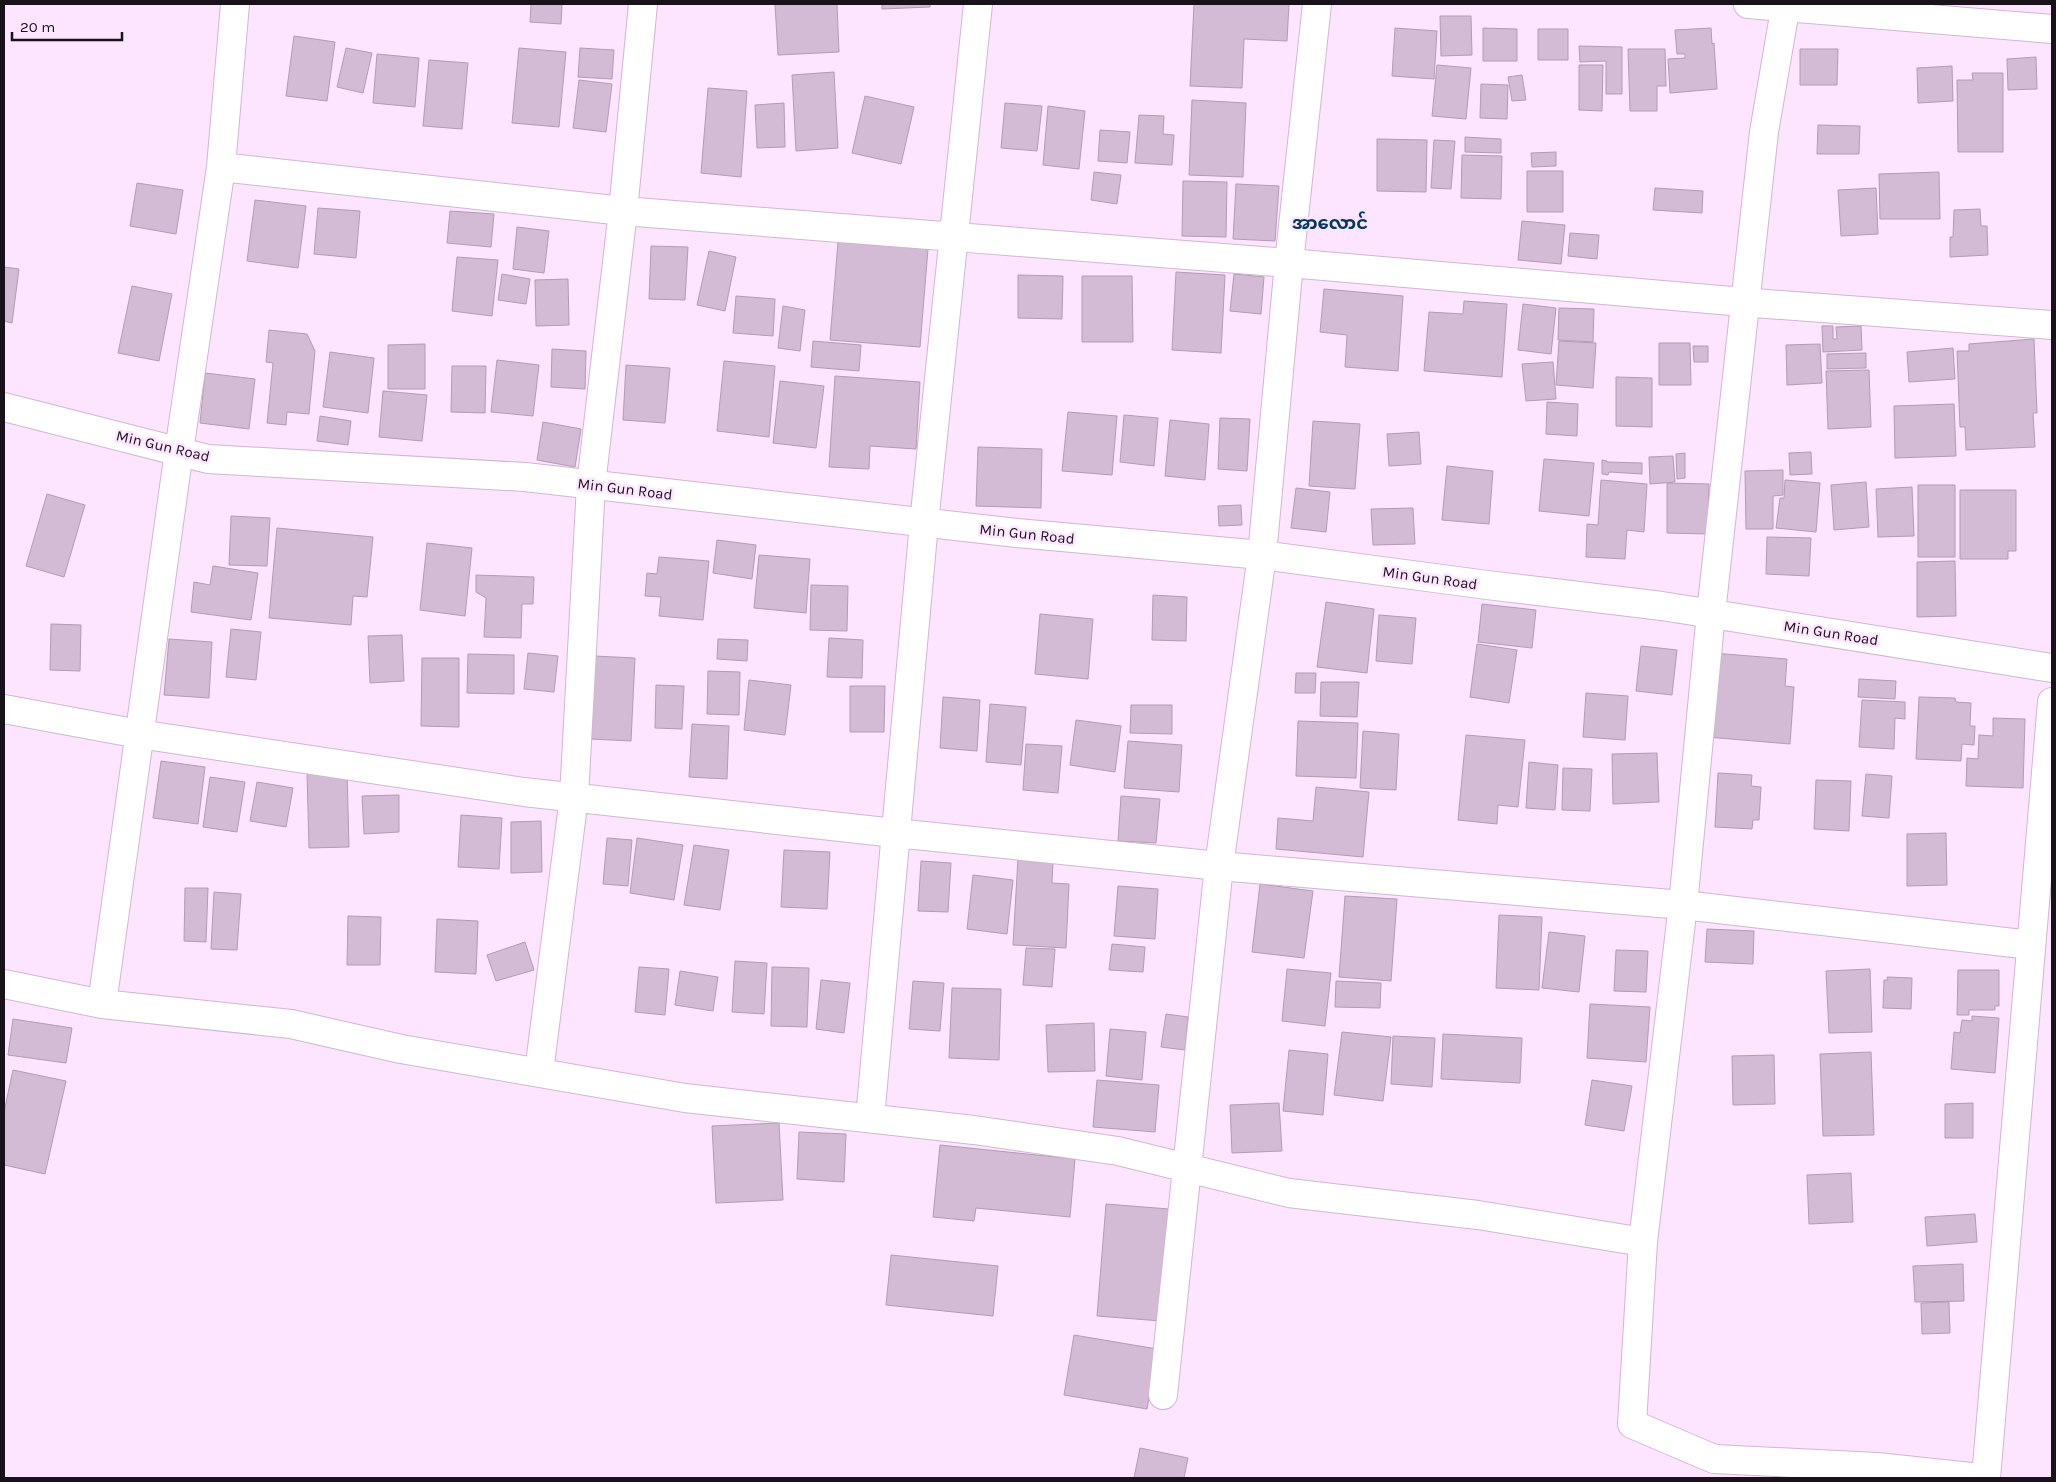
<svg xmlns="http://www.w3.org/2000/svg" width="2056" height="1482" font-family="Karla,'Noto Sans Myanmar',sans-serif">
<style>
.building{fill:#d4bbd5;stroke:#b39bb4}
.lines{fill:none;stroke-linecap:round;stroke-linejoin:round}
.minor-casing{stroke:#d0b7d1;stroke-width:30}
.tertiary-casing{stroke:#d0b7d1;stroke-width:30}
.minor{stroke:#fff;stroke-width:28}
.tertiary{stroke:#fff;stroke-width:28}
.labels{text-anchor:middle;stroke-width:5;stroke-linejoin:round;paint-order:stroke}
.street-label{font-size:15px;fill:#1a121b;stroke:#fde4ff}
.quarter-label{font-size:18px;font-weight:bold;fill:#02395c;stroke:#fde4ff}
</style>
<rect width="100%" height="100%" fill="#fde4ff"/>
<path class="building" d="M 531,4 L 562,4 L 561,24 L 530,22 Z
M 775,4 L 837,4 L 839,52 L 778,55 Z
M 882,4 L 930,4 L 930,7 L 882,9 Z
M 1194,4 L 1289,4 L 1287,41 L 1244,39 L 1242,88 L 1190,86 Z
M 1440,16 L 1471,16 L 1472,55 L 1441,56 Z
M 1395,28 L 1437,31 L 1434,79 L 1392,76 Z
M 1483,28 L 1517,29 L 1517,61 L 1483,61 Z
M 1711,28 L 1712,44 L 1714,43 L 1717,89 L 1670,93 L 1668,59 L 1685,58 L 1685,54 L 1677,54 L 1675,30 Z
M 1538,29 L 1568,29 L 1568,60 L 1538,60 Z
M 294,36 L 335,42 L 327,101 L 286,96 Z
M 1579,46 L 1622,47 L 1622,94 L 1606,94 L 1606,61 L 1580,62 Z
M 346,48 L 372,53 L 363,93 L 337,87 Z
M 519,48 L 566,52 L 559,127 L 512,123 Z
M 580,48 L 614,50 L 612,79 L 578,77 Z
M 1628,49 L 1665,49 L 1666,86 L 1657,86 L 1657,111 L 1630,111 Z
M 1800,49 L 1838,49 L 1837,85 L 1800,85 Z
M 377,54 L 419,58 L 415,107 L 373,103 Z
M 2036,57 L 2037,89 L 2008,90 L 2007,59 Z
M 429,60 L 468,63 L 462,129 L 423,126 Z
M 1437,65 L 1471,68 L 1466,119 L 1432,116 Z
M 1579,65 L 1603,65 L 1602,111 L 1579,110 Z
M 1952,66 L 1953,101 L 1918,103 L 1917,68 Z
M 834,72 L 838,148 L 796,151 L 792,75 Z
M 1972,73 L 2003,73 L 2003,152 L 1958,152 L 1957,80 L 1973,80 Z
M 1522,75 L 1526,100 L 1512,101 L 1508,77 Z
M 579,80 L 612,84 L 606,132 L 573,128 Z
M 1481,84 L 1508,85 L 1507,119 L 1480,118 Z
M 708,88 L 747,91 L 741,177 L 701,173 Z
M 865,96 L 914,107 L 901,164 L 852,153 Z
M 1192,100 L 1246,103 L 1243,177 L 1189,175 Z
M 784,103 L 785,147 L 757,148 L 755,105 Z
M 1005,103 L 1042,106 L 1037,151 L 1001,148 Z
M 1048,106 L 1085,111 L 1079,169 L 1043,165 Z
M 1139,115 L 1164,116 L 1163,134 L 1174,135 L 1172,165 L 1135,163 Z
M 1818,125 L 1860,126 L 1859,154 L 1817,154 Z
M 1100,130 L 1130,132 L 1127,163 L 1098,161 Z
M 1465,137 L 1501,139 L 1501,153 L 1465,152 Z
M 1377,139 L 1427,140 L 1426,192 L 1377,191 Z
M 1434,140 L 1455,141 L 1451,189 L 1431,188 Z
M 1556,152 L 1556,166 L 1532,167 L 1531,153 Z
M 1462,155 L 1502,156 L 1501,199 L 1461,198 Z
M 1527,171 L 1563,171 L 1563,212 L 1527,212 Z
M 1094,172 L 1121,175 L 1117,204 L 1091,200 Z
M 1939,172 L 1940,219 L 1880,219 L 1879,174 Z
M 1183,181 L 1227,182 L 1226,237 L 1182,236 Z
M 137,183 L 183,190 L 176,234 L 130,226 Z
M 1236,184 L 1279,186 L 1275,241 L 1233,239 Z
M 1655,188 L 1703,191 L 1702,213 L 1653,210 Z
M 1876,188 L 1878,234 L 1841,236 L 1838,190 Z
M 255,200 L 306,206 L 298,268 L 247,261 Z
M 318,208 L 360,211 L 356,258 L 314,254 Z
M 1980,209 L 1981,226 L 1987,226 L 1988,255 L 1950,257 L 1950,237 L 1953,237 L 1954,210 Z
M 450,211 L 494,214 L 491,247 L 447,243 Z
M 1522,221 L 1565,225 L 1561,264 L 1518,260 Z
M 517,227 L 549,231 L 544,273 L 513,269 Z
M 1570,233 L 1599,235 L 1597,259 L 1568,256 Z
M 838,242 L 928,249 L 920,347 L 830,340 Z
M 651,246 L 688,247 L 685,300 L 649,299 Z
M 709,251 L 736,257 L 725,311 L 697,305 Z
M 457,257 L 498,260 L 492,316 L 452,311 Z
M 4,267 L 19,269 L 12,323 L 4,321 Z
M 1176,272 L 1225,275 L 1221,353 L 1172,350 Z
M 502,274 L 530,279 L 526,304 L 498,300 Z
M 1234,274 L 1264,277 L 1261,314 L 1230,311 Z
M 1018,275 L 1063,276 L 1062,319 L 1018,318 Z
M 1082,276 L 1132,276 L 1133,342 L 1082,342 Z
M 568,279 L 569,325 L 536,326 L 535,280 Z
M 132,286 L 172,294 L 159,361 L 118,353 Z
M 1324,289 L 1403,296 L 1398,371 L 1345,367 L 1347,335 L 1320,332 Z
M 736,296 L 775,299 L 773,336 L 733,333 Z
M 1464,301 L 1507,304 L 1502,377 L 1424,371 L 1429,312 L 1463,314 Z
M 1523,304 L 1556,308 L 1551,354 L 1518,350 Z
M 783,306 L 805,310 L 800,351 L 778,348 Z
M 1559,308 L 1594,309 L 1593,342 L 1558,340 Z
M 1822,326 L 1833,326 L 1833,339 L 1837,339 L 1836,327 L 1861,326 L 1862,350 L 1823,352 Z
M 269,330 L 307,334 L 315,351 L 309,414 L 287,412 L 286,425 L 267,423 L 273,363 L 266,362 Z
M 2034,339 L 2037,413 L 2033,413 L 2035,447 L 1966,450 L 1965,427 L 1960,427 L 1957,351 L 1969,351 L 1969,344 Z
M 813,341 L 861,345 L 859,371 L 811,367 Z
M 1559,341 L 1596,343 L 1593,388 L 1556,385 Z
M 1659,343 L 1690,343 L 1691,385 L 1659,385 Z
M 425,344 L 425,389 L 388,389 L 388,345 Z
M 1820,344 L 1822,383 L 1787,385 L 1786,345 Z
M 1693,346 L 1708,346 L 1708,362 L 1694,362 Z
M 1953,348 L 1955,379 L 1909,382 L 1907,352 Z
M 552,349 L 586,351 L 585,389 L 551,387 Z
M 330,352 L 374,358 L 368,413 L 323,407 Z
M 1866,353 L 1866,368 L 1827,369 L 1827,354 Z
M 497,360 L 539,365 L 533,416 L 491,412 Z
M 724,361 L 775,366 L 769,437 L 717,431 Z
M 1553,362 L 1556,399 L 1526,401 L 1522,364 Z
M 626,365 L 670,368 L 665,423 L 623,420 Z
M 452,366 L 486,366 L 485,413 L 451,412 Z
M 1869,370 L 1871,427 L 1828,429 L 1826,371 Z
M 205,373 L 255,379 L 249,429 L 200,423 Z
M 835,376 L 920,382 L 916,449 L 870,446 L 869,469 L 829,467 Z
M 1616,377 L 1652,378 L 1652,427 L 1616,426 Z
M 780,381 L 824,386 L 816,448 L 773,443 Z
M 383,391 L 427,395 L 422,441 L 379,437 Z
M 1547,402 L 1578,404 L 1577,436 L 1546,434 Z
M 1954,404 L 1956,456 L 1895,458 L 1894,406 Z
M 1068,412 L 1117,416 L 1112,475 L 1062,471 Z
M 1124,415 L 1158,418 L 1154,466 L 1120,462 Z
M 320,416 L 351,421 L 348,445 L 317,441 Z
M 1220,418 L 1250,419 L 1247,471 L 1218,469 Z
M 1170,420 L 1209,424 L 1205,480 L 1165,476 Z
M 1313,421 L 1360,424 L 1355,489 L 1309,486 Z
M 543,422 L 581,429 L 575,467 L 537,460 Z
M 1419,432 L 1421,464 L 1389,466 L 1387,434 Z
M 978,447 L 1042,449 L 1041,508 L 976,506 Z
M 1811,452 L 1812,474 L 1790,475 L 1789,453 Z
M 1685,453 L 1685,478 L 1677,479 L 1676,454 Z
M 1673,456 L 1675,482 L 1650,484 L 1649,457 Z
M 1544,459 L 1594,463 L 1589,516 L 1539,511 Z
M 1602,460 L 1607,461 L 1607,462 L 1642,463 L 1642,474 L 1609,472 L 1608,475 L 1602,474 Z
M 1447,466 L 1493,471 L 1489,524 L 1442,520 Z
M 1783,470 L 1783,495 L 1773,496 L 1773,529 L 1746,529 L 1745,471 Z
M 1601,480 L 1647,484 L 1644,532 L 1627,530 L 1625,559 L 1586,557 L 1587,524 L 1598,525 Z
M 1785,480 L 1820,483 L 1816,532 L 1776,528 L 1780,498 L 1784,498 Z
M 1866,482 L 1869,527 L 1834,530 L 1831,485 Z
M 1667,483 L 1709,484 L 1708,534 L 1667,533 Z
M 1918,485 L 1955,485 L 1955,557 L 1918,557 Z
M 1912,487 L 1914,536 L 1878,537 L 1876,489 Z
M 1296,488 L 1330,492 L 1326,532 L 1291,528 Z
M 1960,490 L 2016,490 L 2016,551 L 2008,551 L 2008,559 L 1960,559 Z
M 47,494 L 85,505 L 64,577 L 26,566 Z
M 1241,505 L 1242,525 L 1219,526 L 1218,506 Z
M 1413,508 L 1415,544 L 1373,545 L 1371,509 Z
M 231,516 L 270,518 L 267,566 L 229,565 Z
M 277,528 L 373,537 L 367,597 L 353,596 L 351,625 L 269,618 Z
M 1767,537 L 1811,538 L 1809,576 L 1766,574 Z
M 717,540 L 756,545 L 752,579 L 713,573 Z
M 427,543 L 472,548 L 465,616 L 420,610 Z
M 759,555 L 810,559 L 806,613 L 754,608 Z
M 659,557 L 709,561 L 703,620 L 659,616 L 661,597 L 645,596 L 647,573 L 657,574 Z
M 1955,561 L 1956,616 L 1917,617 L 1917,562 Z
M 213,566 L 258,573 L 251,620 L 191,612 L 194,582 L 210,585 Z
M 476,575 L 534,577 L 533,604 L 522,604 L 521,638 L 484,637 L 486,598 L 476,592 Z
M 811,585 L 848,586 L 847,631 L 810,630 Z
M 1153,595 L 1187,597 L 1186,641 L 1152,640 Z
M 1326,602 L 1374,609 L 1367,673 L 1317,667 Z
M 1482,604 L 1536,610 L 1532,648 L 1478,642 Z
M 1040,614 L 1093,619 L 1088,679 L 1035,674 Z
M 1379,615 L 1416,618 L 1412,664 L 1376,661 Z
M 51,624 L 81,625 L 80,671 L 50,670 Z
M 231,629 L 261,632 L 256,680 L 226,677 Z
M 402,635 L 404,681 L 370,683 L 368,636 Z
M 829,638 L 863,640 L 862,678 L 827,677 Z
M 169,639 L 212,642 L 209,698 L 164,695 Z
M 718,639 L 748,640 L 747,661 L 717,659 Z
M 1477,644 L 1517,650 L 1509,703 L 1470,697 Z
M 1641,646 L 1677,650 L 1672,695 L 1636,691 Z
M 528,653 L 558,656 L 554,692 L 524,689 Z
M 1713,653 L 1787,659 L 1785,686 L 1794,687 L 1790,744 L 1707,737 Z
M 468,654 L 514,655 L 514,694 L 467,693 Z
M 595,656 L 635,658 L 631,741 L 591,739 Z
M 422,658 L 459,658 L 459,727 L 421,726 Z
M 708,671 L 740,672 L 739,715 L 707,714 Z
M 1296,673 L 1316,673 L 1315,693 L 1295,693 Z
M 1859,679 L 1896,681 L 1895,699 L 1858,697 Z
M 749,680 L 791,685 L 785,735 L 744,730 Z
M 1321,682 L 1359,682 L 1357,717 L 1320,716 Z
M 656,685 L 684,686 L 682,729 L 655,728 Z
M 850,686 L 885,686 L 884,732 L 850,732 Z
M 1586,693 L 1628,696 L 1625,740 L 1583,737 Z
M 943,697 L 980,700 L 977,751 L 940,748 Z
M 1919,697 L 1955,698 L 1956,702 L 1971,703 L 1970,726 L 1975,726 L 1974,745 L 1962,744 L 1961,761 L 1916,759 Z
M 1862,700 L 1905,702 L 1905,719 L 1895,718 L 1894,749 L 1859,747 Z
M 990,704 L 1026,707 L 1021,765 L 986,762 Z
M 1131,705 L 1172,705 L 1172,734 L 1130,733 Z
M 1993,718 L 2025,719 L 2023,788 L 1966,786 L 1967,758 L 1978,759 L 1979,735 L 1993,736 Z
M 1076,720 L 1121,726 L 1115,772 L 1070,765 Z
M 1298,721 L 1358,723 L 1356,778 L 1296,776 Z
M 692,724 L 729,726 L 727,779 L 689,777 Z
M 1363,731 L 1399,734 L 1396,790 L 1360,788 Z
M 1466,735 L 1525,740 L 1518,807 L 1498,805 L 1497,824 L 1458,820 Z
M 1128,741 L 1182,745 L 1179,792 L 1124,788 Z
M 1026,744 L 1062,746 L 1058,793 L 1023,790 Z
M 1657,753 L 1659,802 L 1613,804 L 1612,754 Z
M 161,761 L 205,767 L 198,824 L 153,818 Z
M 1529,762 L 1558,765 L 1555,810 L 1526,808 Z
M 1563,768 L 1592,769 L 1590,811 L 1562,810 Z
M 347,771 L 349,847 L 309,848 L 307,772 Z
M 1718,773 L 1752,775 L 1751,786 L 1761,787 L 1759,820 L 1753,820 L 1752,829 L 1715,827 Z
M 1866,774 L 1892,776 L 1889,818 L 1862,816 Z
M 210,777 L 245,782 L 237,832 L 203,827 Z
M 1816,780 L 1851,781 L 1849,831 L 1814,829 Z
M 257,782 L 293,788 L 286,827 L 250,821 Z
M 1316,787 L 1369,792 L 1363,857 L 1276,849 L 1278,818 L 1313,821 Z
M 399,795 L 399,832 L 364,834 L 362,796 Z
M 1121,796 L 1160,799 L 1156,843 L 1118,841 Z
M 461,815 L 502,818 L 499,869 L 458,867 Z
M 541,821 L 542,872 L 511,873 L 511,822 Z
M 1946,833 L 1947,885 L 1907,886 L 1907,834 Z
M 607,838 L 632,840 L 628,886 L 603,884 Z
M 637,838 L 683,845 L 674,900 L 630,893 Z
M 694,845 L 729,850 L 720,910 L 684,905 Z
M 784,850 L 830,852 L 827,909 L 781,907 Z
M 1018,858 L 1053,861 L 1052,883 L 1069,884 L 1066,948 L 1013,945 Z
M 921,861 L 951,863 L 948,912 L 918,911 Z
M 973,875 L 1013,880 L 1007,934 L 967,929 Z
M 1260,884 L 1313,891 L 1304,958 L 1252,952 Z
M 1118,886 L 1158,889 L 1155,939 L 1114,936 Z
M 185,888 L 208,888 L 206,942 L 184,941 Z
M 214,892 L 241,894 L 237,950 L 211,949 Z
M 1345,896 L 1397,899 L 1391,981 L 1339,977 Z
M 1499,915 L 1542,917 L 1539,990 L 1496,988 Z
M 348,916 L 381,917 L 380,965 L 347,965 Z
M 437,919 L 478,921 L 476,974 L 435,972 Z
M 1707,929 L 1754,931 L 1753,964 L 1705,962 Z
M 1549,932 L 1585,936 L 1579,992 L 1542,988 Z
M 525,942 L 534,970 L 496,981 L 487,955 Z
M 1112,944 L 1145,947 L 1143,972 L 1109,970 Z
M 1026,948 L 1055,949 L 1052,987 L 1023,985 Z
M 1616,950 L 1648,951 L 1646,992 L 1614,991 Z
M 735,961 L 767,963 L 764,1014 L 732,1012 Z
M 639,967 L 669,969 L 665,1015 L 635,1012 Z
M 772,967 L 809,968 L 807,1027 L 771,1026 Z
M 1287,969 L 1331,973 L 1325,1026 L 1282,1021 Z
M 1870,969 L 1872,1032 L 1829,1033 L 1826,971 Z
M 1958,970 L 1999,970 L 1999,1006 L 1995,1006 L 1995,1010 L 1969,1010 L 1969,1015 L 1957,1015 Z
M 680,971 L 718,977 L 713,1011 L 675,1005 Z
M 1887,977 L 1912,978 L 1911,1009 L 1883,1008 L 1884,980 L 1888,980 Z
M 821,980 L 850,983 L 844,1033 L 816,1029 Z
M 913,981 L 944,983 L 940,1031 L 909,1029 Z
M 1336,981 L 1381,983 L 1380,1008 L 1335,1007 Z
M 952,988 L 1001,989 L 999,1060 L 949,1058 Z
M 1590,1004 L 1650,1007 L 1646,1062 L 1587,1058 Z
M 1166,1014 L 1188,1017 L 1185,1050 L 1161,1047 Z
M 1972,1016 L 1999,1018 L 1995,1073 L 1951,1069 L 1954,1032 L 1960,1033 L 1962,1020 L 1972,1021 Z
M 13,1019 L 72,1028 L 66,1063 L 8,1055 Z
M 1094,1023 L 1095,1071 L 1048,1072 L 1046,1025 Z
M 1110,1029 L 1146,1032 L 1142,1080 L 1106,1076 Z
M 1342,1032 L 1391,1037 L 1383,1101 L 1334,1095 Z
M 1443,1034 L 1522,1038 L 1520,1083 L 1441,1079 Z
M 1393,1036 L 1435,1038 L 1432,1087 L 1391,1084 Z
M 1289,1050 L 1328,1054 L 1323,1115 L 1283,1111 Z
M 1871,1052 L 1874,1135 L 1823,1136 L 1820,1054 Z
M 1774,1055 L 1775,1104 L 1733,1105 L 1732,1056 Z
M 13,1070 L 66,1081 L 45,1174 L 4,1165 L 4,1112 Z
M 1097,1080 L 1159,1085 L 1155,1132 L 1093,1127 Z
M 1592,1080 L 1632,1086 L 1624,1131 L 1585,1125 Z
M 1279,1103 L 1282,1151 L 1232,1153 L 1230,1105 Z
M 1973,1103 L 1973,1138 L 1945,1138 L 1945,1104 Z
M 779,1123 L 783,1200 L 716,1203 L 712,1126 Z
M 799,1132 L 846,1134 L 844,1182 L 797,1179 Z
M 940,1145 L 1075,1159 L 1070,1217 L 976,1208 L 974,1221 L 933,1217 Z
M 1851,1173 L 1853,1222 L 1809,1224 L 1807,1175 Z
M 1106,1204 L 1169,1209 L 1161,1321 L 1097,1316 Z
M 1975,1214 L 1977,1242 L 1927,1246 L 1925,1217 Z
M 891,1255 L 998,1266 L 993,1316 L 886,1305 Z
M 1963,1264 L 1964,1301 L 1915,1302 L 1913,1266 Z
M 1949,1302 L 1950,1333 L 1922,1334 L 1921,1303 Z
M 1074,1335 L 1157,1349 L 1147,1409 L 1064,1395 Z
M 1140,1448 L 1188,1458 L 1184,1478 L 1134,1478 Z"/>
<g class="lines">
<g class="minor-casing">
<path id="minor" d="M 1748,4 L 2052,29
M 221,167 L 623,211 L 1289,263 L 1767,304 L 2052,325
M 4,709 L 139,734 L 524,792 L 895,833 L 1219,866 L 1683,905 L 2031,945
M 4,984 L 102,1004 L 291,1024 L 401,1049 L 685,1098 L 974,1130 L 1118,1151 L 1289,1193 L 1478,1215 L 1643,1242 L 1632,1424 L 1714,1459 L 1877,1467 L 1980,1478
M 102,1004 L 179,451 L 221,167 L 235,4
M 539,1072 L 574,797 L 591,485 L 623,211 L 643,4
M 870,1118 L 924,523 L 978,4
M 1643,1242 L 1683,905 L 1711,613 L 1764,132 L 1786,4
M 1163,1395 L 1219,866 L 1262,555 L 1289,263 L 1317,4
M 1986,1478 L 2052,702"/>
</g>
<g class="tertiary-casing">
<path id="tertiary" d="M 4,407 L 208,459 L 525,477 L 1017,533 L 1262,555 L 1487,585 L 1662,606 L 2052,668"/>
</g>
<use href="#minor" class="minor"/>
<use href="#tertiary" class="tertiary"/>
</g>
<g class="labels">
<g class="street-label">
<text transform="translate(163 446) rotate(13)" y="5">Min Gun Road</text>
<text transform="translate(625 489) rotate(7)" y="5">Min Gun Road</text>
<text transform="translate(1027 534) rotate(6)" y="5">Min Gun Road</text>
<text transform="translate(1430 578) rotate(8)" y="5">Min Gun Road</text>
<text transform="translate(1831 633) rotate(9)" y="5">Min Gun Road</text>
</g>
<g class="quarter-label">
<text x="1330" y="229">အာလောင်</text>
</g>
</g>
<rect width="2056" height="1482" fill="none" stroke="#1a121b" stroke-width="10"/>
<path d="M12 32v8h110v-8" fill="none" stroke="#1a121b" stroke-width="2.5"/>
<text x="20" y="32" font-size="15" fill="#1a121b" stroke="#fde4ff" stroke-width="4" paint-order="stroke">20 m</text>
</svg>
